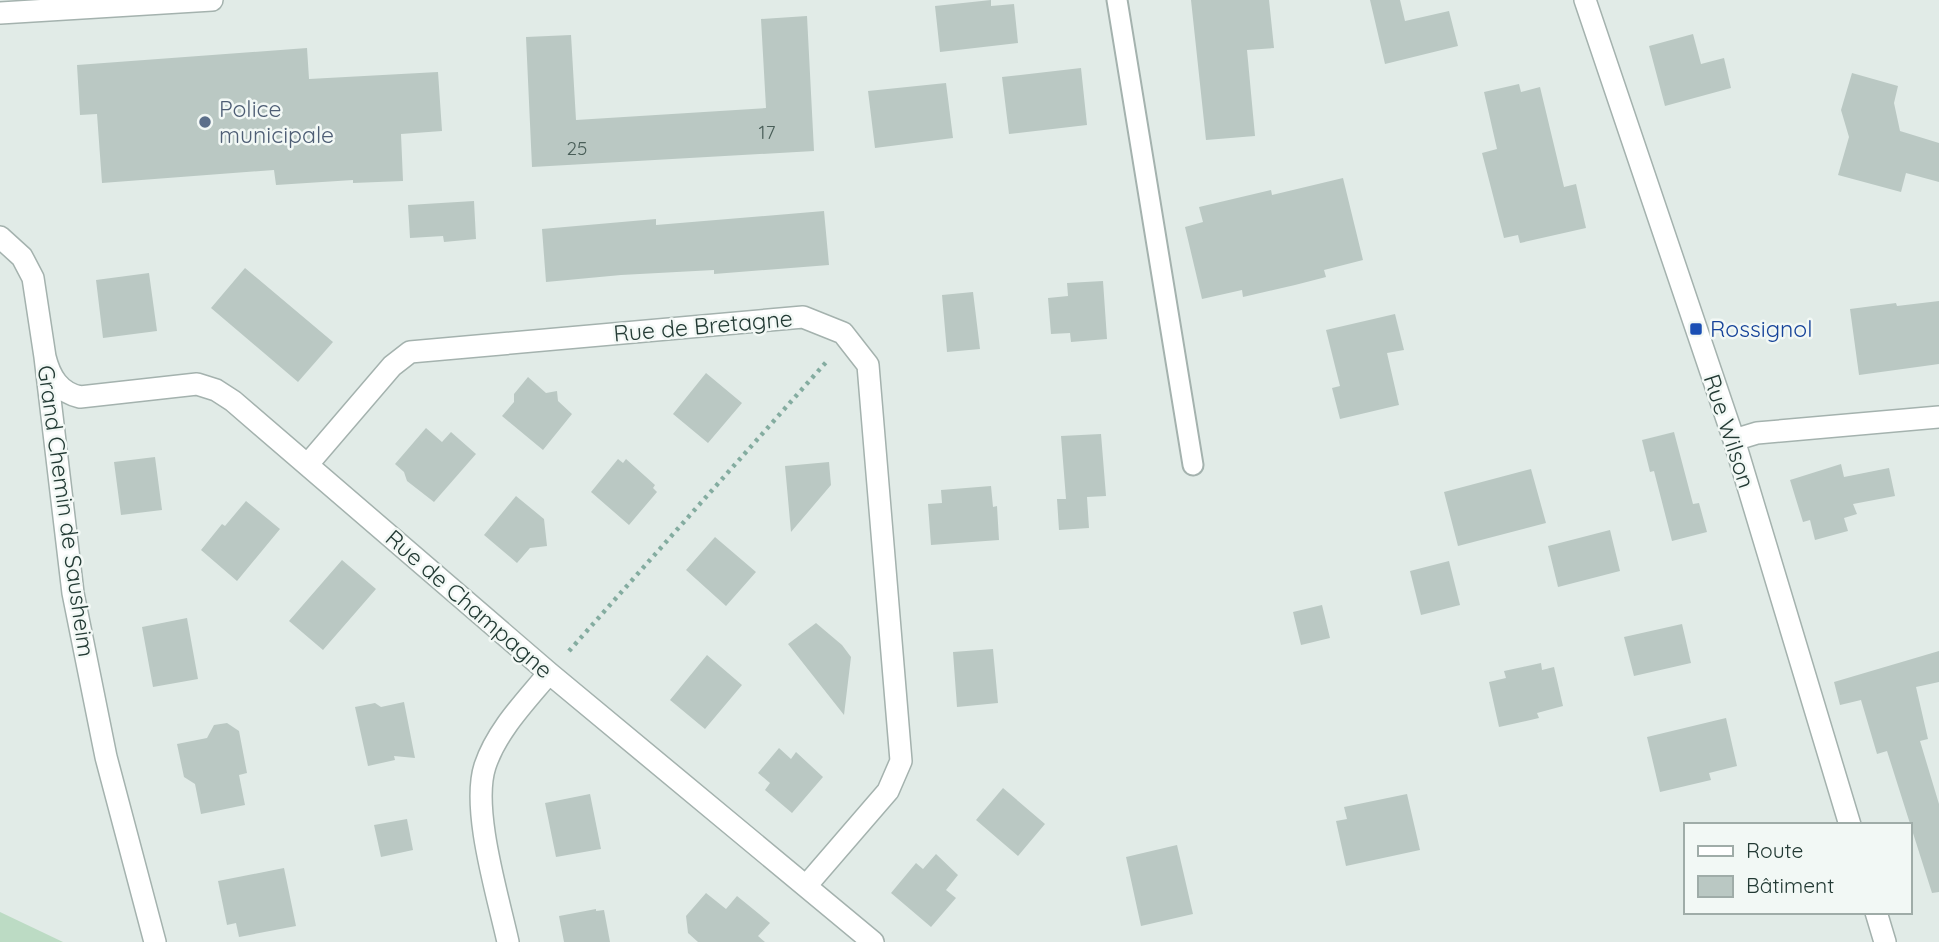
<svg xmlns="http://www.w3.org/2000/svg" width="1939" height="942" font-family="Quicksand,sans-serif">
<style>
.green{fill:#bcdbc4}
.building{fill:#bac8c3}
.lines{fill:none;stroke-linecap:round;stroke-linejoin:round}
.lane-casing{stroke:#a4b2ae;stroke-width:23}
.street-casing{stroke:#a4b2ae;stroke-width:24}
.path{stroke:#84aca0;stroke-width:4.5;stroke-dasharray:3.5 5;stroke-linecap:butt}
.lane{stroke:#fff;stroke-width:19}
.street{stroke:#fff;stroke-width:21}
.service-dot{fill:#5c6f8a;stroke:#f2f8f5;stroke-width:2.5}
.transit-dot{fill:#1a4fb4;stroke:#f2f8f5;stroke-width:2.5}
.labels{text-anchor:middle;stroke-width:5;stroke-linejoin:round;paint-order:stroke}
.number-label{font-size:19px;fill:#495e58}
.service-label{font-size:23px;fill:#4e5e75;stroke:#f2f8f5;text-anchor:start}
.street-label{font-size:23px;fill:#233a34;stroke:#f2f8f5}
.transit-label{font-size:23px;fill:#164399;stroke:#f2f8f5;text-anchor:start}
</style>
<rect width="100%" height="100%" fill="#e1ebe7"/>
<path class="green" d="M 0,912 L 63,942 L 0,942 Z"/>
<path class="building" d="M 991,0 L 991,6 L 1014,4 L 1018,43 L 940,52 L 935,6 Z
M 1191,0 L 1269,0 L 1274,48 L 1247,50 L 1255,136 L 1206,140 Z
M 1370,0 L 1400,0 L 1405,21 L 1449,11 L 1458,46 L 1385,64 Z
M 807,16 L 814,151 L 532,167 L 526,37 L 571,35 L 576,120 L 766,108 L 761,19 Z
M 1693,34 L 1701,64 L 1724,58 L 1731,88 L 1665,106 L 1649,46 Z
M 307,48 L 309,79 L 438,72 L 442,131 L 401,134 L 403,181 L 353,183 L 353,180 L 276,185 L 274,170 L 102,183 L 97,114 L 80,115 L 77,65 Z
M 1081,68 L 1087,125 L 1009,134 L 1002,77 Z
M 1852,73 L 1898,86 L 1894,103 L 1900,131 L 1939,143 L 1939,182 L 1906,173 L 1901,192 L 1838,175 L 1849,137 L 1841,110 Z
M 946,83 L 953,138 L 875,148 L 868,91 Z
M 1519,84 L 1521,92 L 1540,87 L 1564,187 L 1576,184 L 1586,228 L 1520,243 L 1518,235 L 1504,238 L 1482,153 L 1497,149 L 1484,92 Z
M 1343,178 L 1363,260 L 1324,270 L 1326,277 L 1295,285 L 1243,297 L 1242,290 L 1202,299 L 1185,227 L 1203,222 L 1199,207 L 1271,190 L 1272,195 Z
M 474,201 L 476,239 L 444,242 L 443,236 L 410,238 L 408,205 Z
M 824,211 L 829,265 L 714,274 L 714,270 L 621,275 L 546,282 L 542,229 L 656,219 L 656,225 Z
M 245,268 L 333,342 L 298,382 L 211,308 Z
M 149,273 L 157,331 L 103,338 L 96,280 Z
M 1103,281 L 1107,339 L 1071,342 L 1070,333 L 1051,334 L 1048,298 L 1068,296 L 1067,283 Z
M 973,292 L 980,349 L 947,352 L 942,295 Z
M 1939,301 L 1939,364 L 1859,375 L 1850,309 L 1896,303 L 1897,306 Z
M 1395,314 L 1404,350 L 1387,353 L 1399,405 L 1340,419 L 1332,388 L 1340,386 L 1326,330 Z
M 706,373 L 742,403 L 708,443 L 673,414 Z
M 528,377 L 546,393 L 557,391 L 558,401 L 572,414 L 543,450 L 502,416 L 514,402 L 514,394 Z
M 426,428 L 442,442 L 451,432 L 476,454 L 434,502 L 407,481 L 404,472 L 395,464 Z
M 1674,432 L 1693,504 L 1699,503 L 1707,532 L 1672,541 L 1654,471 L 1650,472 L 1642,440 Z
M 1101,434 L 1106,496 L 1087,497 L 1089,528 L 1059,530 L 1057,499 L 1066,499 L 1061,436 Z
M 155,457 L 162,510 L 121,515 L 114,462 Z
M 618,459 L 623,463 L 626,459 L 655,485 L 653,488 L 657,492 L 629,525 L 591,492 Z
M 829,462 L 831,485 L 791,532 L 785,466 Z
M 1841,464 L 1844,477 L 1889,468 L 1895,496 L 1853,504 L 1857,514 L 1844,518 L 1848,531 L 1815,540 L 1810,520 L 1803,522 L 1790,480 Z
M 1531,469 L 1546,523 L 1458,546 L 1444,492 Z
M 991,486 L 993,507 L 997,506 L 999,540 L 931,545 L 928,504 L 942,503 L 941,490 Z
M 516,496 L 544,519 L 547,546 L 530,548 L 517,563 L 484,535 Z
M 246,501 L 280,529 L 237,581 L 201,550 L 222,524 L 225,526 Z
M 1610,530 L 1620,571 L 1558,587 L 1548,546 Z
M 715,537 L 756,572 L 726,606 L 686,570 Z
M 342,560 L 376,589 L 323,650 L 289,621 Z
M 1449,561 L 1460,605 L 1421,615 L 1410,571 Z
M 1322,605 L 1330,638 L 1301,645 L 1293,612 Z
M 187,618 L 198,679 L 153,687 L 142,627 Z
M 816,623 L 842,645 L 851,657 L 844,715 L 788,644 Z
M 1682,624 L 1691,663 L 1634,676 L 1624,637 Z
M 993,649 L 998,703 L 957,707 L 953,652 Z
M 1939,651 L 1939,682 L 1916,687 L 1928,739 L 1920,741 L 1939,804 L 1939,892 L 1932,893 L 1887,751 L 1877,754 L 1861,700 L 1840,705 L 1834,682 Z
M 707,655 L 742,685 L 705,729 L 670,700 Z
M 1541,663 L 1542,670 L 1554,667 L 1563,706 L 1537,713 L 1539,718 L 1499,727 L 1489,682 L 1506,678 L 1504,671 Z
M 404,702 L 415,758 L 394,756 L 395,760 L 368,766 L 355,707 L 375,703 L 381,707 Z
M 1726,718 L 1737,766 L 1709,773 L 1711,780 L 1660,792 L 1647,737 Z
M 227,723 L 239,731 L 247,773 L 239,775 L 245,805 L 201,814 L 195,784 L 184,777 L 177,744 L 207,738 L 214,725 Z
M 779,748 L 791,759 L 796,752 L 823,777 L 792,813 L 765,790 L 770,783 L 758,773 Z
M 1003,788 L 1045,824 L 1018,856 L 976,820 Z
M 590,794 L 601,849 L 556,857 L 545,803 Z
M 1407,794 L 1420,850 L 1346,866 L 1336,821 L 1347,819 L 1344,807 Z
M 407,819 L 413,850 L 381,857 L 374,825 Z
M 1177,845 L 1193,914 L 1141,926 L 1126,857 Z
M 936,854 L 958,875 L 946,890 L 956,898 L 931,927 L 891,893 L 916,863 L 923,869 Z
M 284,868 L 296,926 L 239,937 L 236,923 L 227,925 L 218,881 Z
M 706,893 L 726,909 L 737,896 L 753,909 L 770,923 L 758,936 L 765,942 L 698,942 L 688,933 L 686,916 Z
M 596,909 L 596,911 L 604,910 L 610,942 L 564,942 L 559,916 Z"/>
<g class="lines">
<g class="lane-casing">
<path id="lane" d="M 1117,0 L 1193,465"/>
</g>
<g class="street-casing">
<path id="street" d="M 1585,0 L 1734,440 L 1850,825
M 0,13 L 212,0
M 0,237 L 22,257 L 33,278 L 45,357 L 73,593 L 106,757 L 155,942
M 45,357 C 50,377 59,392 80,397 L 197,384 L 216,390 L 233,401 L 549,673 L 873,942
M 1734,440 L 1757,433 L 1939,417
M 308,464 L 392,366 L 410,352 L 803,317 L 843,333 L 868,365 L 901,761 L 888,791 L 806,886
M 1876,912 L 1885,942
M 508,942 C 498,896 471,809 485,766 C 497,730 526,701 549,673"/>
</g>
<path class="path" d="M 569,651 L 828,360"/>
<use href="#lane" class="lane"/>
<use href="#street" class="street"/>
</g>
<circle class="service-dot" cx="205" cy="122" r="7"/>
<rect class="transit-dot" x="1689" y="322" width="14" height="14" rx="3.5"/>
<g class="labels">
<g class="number-label">
<text x="767" y="139">17</text>
<text x="577" y="155">25</text>
</g>
<g class="service-label">
<text x="219" y="117">Police<tspan x="219" dy="26">municipale</tspan></text>
</g>
<g class="street-label">
<text transform="translate(703 326) rotate(-5)" y="8">Rue de Bretagne</text>
<text transform="translate(1729 431) rotate(72)" y="8">Rue Wilson</text>
<text transform="translate(66 511) rotate(82)" y="8">Grand Chemin de Sausheim</text>
<text transform="translate(469 604) rotate(41)" y="8">Rue de Champagne</text>
</g>
<g class="transit-label">
<text x="1710" y="337">Rossignol</text>
</g>
</g>
<rect x="1684" y="823" width="228" height="91" fill="#f2f8f5" stroke="#9faca8" stroke-width="2"/>
<rect x="1698" y="846" width="35" height="10" fill="#ffffff" stroke="#9faca8" stroke-width="2"/>
<text x="1746" y="858" font-size="21" fill="#233a34">Route</text>
<rect x="1698" y="876" width="35" height="21" fill="#bac8c3" stroke="#9faca8" stroke-width="2"/>
<text x="1746" y="893" font-size="21" fill="#233a34">Bâtiment</text>
</svg>
